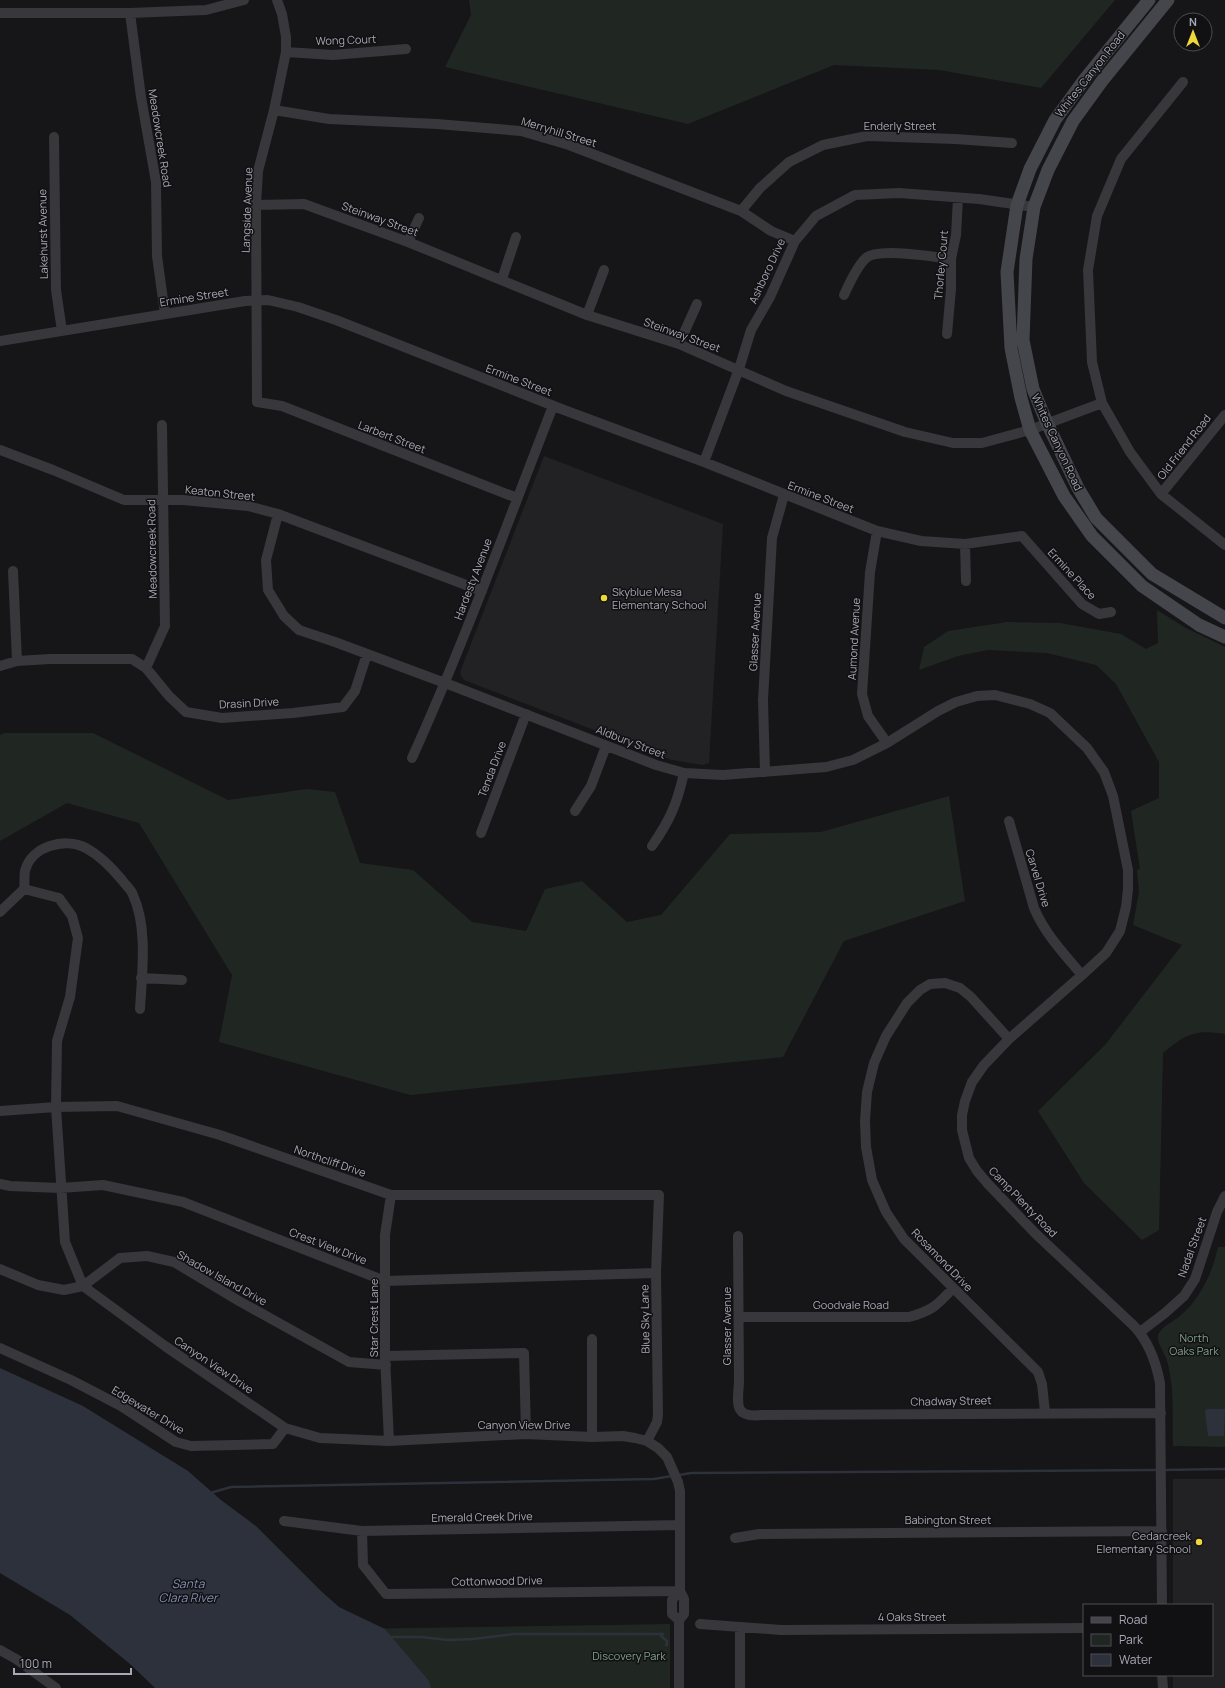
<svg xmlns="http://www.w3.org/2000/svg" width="1225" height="1688" font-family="Manrope,sans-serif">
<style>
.built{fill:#222124}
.green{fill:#202722}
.water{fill:#2c313b}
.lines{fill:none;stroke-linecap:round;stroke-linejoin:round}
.stream{stroke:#2c313b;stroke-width:2.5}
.minor{stroke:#37373c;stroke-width:10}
.secondary{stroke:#45454c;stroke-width:13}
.poi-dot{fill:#ecd839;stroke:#111012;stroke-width:1.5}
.labels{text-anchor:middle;stroke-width:3;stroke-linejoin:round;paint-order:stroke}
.street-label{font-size:11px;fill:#a8a9b7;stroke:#111012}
.poi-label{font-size:11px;fill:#a8a9b7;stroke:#111012;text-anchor:start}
.park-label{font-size:11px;fill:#7fa189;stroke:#111012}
.water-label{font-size:12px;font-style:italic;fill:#808fb1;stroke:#111012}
</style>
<rect width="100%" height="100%" fill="#161517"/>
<path class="built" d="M 544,456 L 723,524 L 709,763 L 703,765 L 672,760 L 464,680 L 461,676 L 460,672 Z
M 1173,1479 L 1225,1479 L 1225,1688 L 1173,1688 L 1173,1675 L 1212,1675 L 1212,1605 L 1173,1605 Z"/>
<path class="green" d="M 469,0 L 1115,0 L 1041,88 L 939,70 L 834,65 L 688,124 L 445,67 L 471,15 Z
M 1157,610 L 1186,628 L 1225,647 L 1225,1034 C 1194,1029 1186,1034 1163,1053 L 1159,1230 L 1142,1240 L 1084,1183 L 1038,1111 L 1105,1045 L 1182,945 L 1133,925 L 1139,892 L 1137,870 L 1140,869 L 1131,811 L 1159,798 L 1159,762 L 1116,684 L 1096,665 L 1047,653 L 988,650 L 958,656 L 919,670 L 924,647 L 948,631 L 1007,622 L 1060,623 L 1121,634 L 1146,649 L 1158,643 Z
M 4,733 L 93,733 L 228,800 L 307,789 L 335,792 L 360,863 L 413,870 L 472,922 L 526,931 L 545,889 L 582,881 L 627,922 L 661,915 L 730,834 L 821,832 L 949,796 L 965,901 L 844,941 L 783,1057 L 410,1095 L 219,1042 L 232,975 L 139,823 L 67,803 L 0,841 L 0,735 Z
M 1218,1247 L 1225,1247 L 1225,1447 L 1173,1446 C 1172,1418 1175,1388 1167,1361 C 1165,1353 1154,1340 1159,1333 C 1163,1326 1174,1321 1180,1316 C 1201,1298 1212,1273 1218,1247 Z
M 670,1624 L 670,1688 L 216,1688 L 215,1631 Z"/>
<path class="water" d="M 0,1368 L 83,1406 L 188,1471 L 221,1500 L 256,1526 L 321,1591 L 339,1607 L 385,1629 L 429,1681 L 431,1688 L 155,1688 L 130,1664 L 70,1615 L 0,1573 Z
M 1207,1409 L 1225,1409 L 1224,1436 L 1208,1436 L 1205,1411 Z"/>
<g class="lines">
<path class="stream" d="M 1162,1470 L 1225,1469
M 679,1475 L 691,1473 L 1157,1470
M 210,1493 L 231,1487 L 654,1479 L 672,1476
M 390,1637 L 421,1637 L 448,1640 L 473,1639 L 514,1634 L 663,1634 L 661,1636 L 667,1641 L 667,1645 L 666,1645"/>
<path class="minor" d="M 277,0 L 282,14 L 286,37 L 286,52 L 274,110 L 258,171 L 256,205 L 257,402 L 282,406 L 517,498
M 0,13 L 130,13 L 206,10 L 244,0
M 130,13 L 141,97 L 156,182 L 157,256 L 165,314
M 286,52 L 333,55 L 406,49
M 1183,82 L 1121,159 L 1097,216 L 1088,270 L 1092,362 L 1102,403 L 1130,452 L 1161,494 L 1225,545
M 274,110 L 329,119 L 437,124 L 521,131 L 569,145 L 741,211 L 771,231 L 795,241
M 54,137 L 56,290 L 62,331
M 256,205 L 304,204 L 408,242 L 587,315 L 679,344 L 786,391 L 905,432 L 953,443 L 982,443 L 1030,430 L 1102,403
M 741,211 L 760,188 L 789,162 L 823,145 L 867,136 L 955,139 L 1012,143
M 408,242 L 419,218
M 502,279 L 516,237
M 844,295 C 849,284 857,266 866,258 C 878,247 934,257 951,259
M 587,315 L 604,270
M 947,334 L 951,289 L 951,259 L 956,235 L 958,198
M 0,341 L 245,301 L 268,300 L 298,307 L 336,320 L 564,410 L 704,462 L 877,531 L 921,541 L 965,544 L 1022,536 L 1082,604 L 1099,614 L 1111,612
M 679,344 L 697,304
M 0,450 L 53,470 L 124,500 L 183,500 L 248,506 L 278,514 L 482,591
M 704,462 L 739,369 L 751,330 L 770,297 L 795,241 L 816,216 L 855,195 L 899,193 L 979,199 L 1034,207
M 1161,494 L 1225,415
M 278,514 L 266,560 L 268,590 L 284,616 L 299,630 L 335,642 L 453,686 L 656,765 L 684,773 L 723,775 L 826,767 L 853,760 L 887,743 L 938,711 L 956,702 L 977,696 L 995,695 L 1030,704 L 1050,713 L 1087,748 L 1104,772 L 1113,796 L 1128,870 L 1128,889 L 1126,907 L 1120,931 L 1106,953 L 1082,975 L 1009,1039 L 984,1065 L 972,1082 L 965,1101 L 962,1115 L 962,1130 L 969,1158 L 977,1171 L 988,1184 L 1036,1234 L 1134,1326 C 1149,1342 1156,1362 1160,1383 L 1162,1605
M 877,531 L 870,572 L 862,694 L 868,716 L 887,743
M 965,544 L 966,581
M 13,571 L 17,661
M 0,666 L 17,661 L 50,659 L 132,659 L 146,668 L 169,696 L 186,712 L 222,718 L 293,713 L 343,707 L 355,691 L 367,654
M 146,668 L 165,626 L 162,425
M 412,758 C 464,643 507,524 553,406
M 765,772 L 763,700 L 772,538 L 784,495
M 575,811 L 591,786 L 606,746
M 1009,821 L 1034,908 C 1045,934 1064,954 1082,975
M 481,833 L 526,714
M 652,846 C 670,820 677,804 684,773
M 24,889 C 25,883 24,876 25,871 C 31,846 65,837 86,848 C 99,855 112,868 122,880 C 125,885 131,889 133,895 C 148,927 142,974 140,1009
M 0,912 L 24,889 L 59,898 L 72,916 L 78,938 L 70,997 L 57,1041 L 56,1107 L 65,1242 L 83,1286 L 165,1346 L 285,1428 L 320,1438 L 389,1441 L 526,1434 L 592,1437 L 623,1436 L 635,1438 L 647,1441 L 658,1448 L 667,1457 L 678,1482 L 680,1491 L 680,1591 L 386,1594 L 363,1565 L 362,1531
M 141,978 L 182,980
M 1009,1039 L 971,997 L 960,988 L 945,983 L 930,984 L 920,990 L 907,1003 L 886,1036 L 874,1063 L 867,1092 L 865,1121 L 866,1147 L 872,1180 L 886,1212 L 904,1239 L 1038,1372 L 1042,1384 L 1045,1412
M 0,1111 L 56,1107 L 117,1106 L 220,1135 L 391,1195 L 659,1195 L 656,1273 L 658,1415 L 657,1422 L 647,1441
M 0,1184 L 10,1186 L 60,1188 L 103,1185 L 183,1202 L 385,1281 L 656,1273
M 738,1236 L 739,1383 C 737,1406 735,1418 762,1415 L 1161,1413
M 0,1269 L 38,1285 L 64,1290 L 83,1286 L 120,1258 L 147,1256 L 174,1262 L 239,1301 L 349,1362 L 386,1365
M 739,1317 L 909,1317 C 931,1311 937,1306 953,1288
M 1140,1332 L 1165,1313 L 1184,1296 L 1195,1279 L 1217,1212 L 1225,1196
M 0,1348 L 71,1380 L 121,1406 L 176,1442 L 191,1446 L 273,1444 L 285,1428
M 385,1356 L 524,1353 L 526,1434
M 592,1437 L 592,1339
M 389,1441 L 385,1356 L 385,1235 L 391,1195
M 284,1521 L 362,1531 L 680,1525
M 735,1538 L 759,1534 L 1162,1531
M 700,1624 L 781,1630 L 1084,1628
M 740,1627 L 740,1688
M 0,1650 L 16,1659 L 56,1688
M 1162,1675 L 1163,1688
M 679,1688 L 679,1620 L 684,1614 L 684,1599 L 680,1591 L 672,1600 L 672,1614 L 679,1620"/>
<path class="secondary" d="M 1149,0 L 1084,80 L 1055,120 L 1030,169 L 1017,205 L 1007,272 L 1011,348 L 1021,398 L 1030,430 L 1064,496 L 1092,536 L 1142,586 L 1199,625 L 1225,637
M 1168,0 L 1102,81 L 1073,121 L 1048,170 L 1034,207 L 1026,259 L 1023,340 L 1033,389 L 1047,423 L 1078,488 L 1096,518 L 1152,574 L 1225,618"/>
</g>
<g class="poi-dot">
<circle cx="604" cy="598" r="4"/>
<circle cx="1199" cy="1542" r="4"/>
</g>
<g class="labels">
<g class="street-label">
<text transform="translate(346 40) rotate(-2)" y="4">Wong Court</text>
<text transform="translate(1090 74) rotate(-52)" y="4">Whites Canyon Road</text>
<text x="900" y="130">Enderly Street</text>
<text transform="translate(559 132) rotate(17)" y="4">Merryhill Street</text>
<text transform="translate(160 138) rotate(81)" y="4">Meadowcreek Road</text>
<text transform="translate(247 210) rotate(-88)" y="4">Langside Avenue</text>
<text transform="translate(380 219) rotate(20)" y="4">Steinway Street</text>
<text transform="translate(43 234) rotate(-91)" y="4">Lakehurst Avenue</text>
<text transform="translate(941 265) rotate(-85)" y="4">Thorley Court</text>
<text transform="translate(767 271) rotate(-65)" y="4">Ashboro Drive</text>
<text transform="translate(194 297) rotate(-9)" y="4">Ermine Street</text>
<text transform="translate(682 335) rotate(20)" y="4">Steinway Street</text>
<text transform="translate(519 380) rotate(21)" y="4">Ermine Street</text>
<text transform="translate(392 437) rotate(21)" y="4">Larbert Street</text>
<text transform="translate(1057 442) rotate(65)" y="4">Whites Canyon Road</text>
<text transform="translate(1184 447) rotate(-52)" y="4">Old Friend Road</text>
<text transform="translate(220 493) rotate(6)" y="4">Keaton Street</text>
<text transform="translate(821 497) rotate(21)" y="4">Ermine Street</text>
<text transform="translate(152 549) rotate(-91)" y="4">Meadowcreek Road</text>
<text transform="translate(1072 574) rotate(47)" y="4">Ermine Place</text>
<text transform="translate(473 579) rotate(-69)" y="4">Hardesty Avenue</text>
<text transform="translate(755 632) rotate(-87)" y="4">Glasser Avenue</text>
<text transform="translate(854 639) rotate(-87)" y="4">Aumond Avenue</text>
<text transform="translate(249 703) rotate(-3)" y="4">Drasin Drive</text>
<text transform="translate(631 742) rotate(21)" y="4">Aldbury Street</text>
<text transform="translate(492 769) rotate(-69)" y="4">Tenda Drive</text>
<text transform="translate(1038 878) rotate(73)" y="4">Carvel Drive</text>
<text transform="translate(330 1161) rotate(19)" y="4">Northcliff Drive</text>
<text transform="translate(1023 1202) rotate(46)" y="4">Camp Plenty Road</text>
<text transform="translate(328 1246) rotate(21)" y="4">Crest View Drive</text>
<text transform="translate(1192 1247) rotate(-70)" y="4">Nadal Street</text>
<text transform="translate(942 1260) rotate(46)" y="4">Rosamond Drive</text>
<text transform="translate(222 1278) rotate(29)" y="4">Shadow Island Drive</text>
<text x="851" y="1309">Goodvale Road</text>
<text transform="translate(374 1318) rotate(-90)" y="4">Star Crest Lane</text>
<text transform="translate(645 1319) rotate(-91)" y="4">Blue Sky Lane</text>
<text transform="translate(727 1326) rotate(-90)" y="4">Glasser Avenue</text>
<text transform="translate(214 1365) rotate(34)" y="4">Canyon View Drive</text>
<text transform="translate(951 1401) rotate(-1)" y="4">Chadway Street</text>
<text transform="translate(148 1410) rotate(31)" y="4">Edgewater Drive</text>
<text x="524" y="1429">Canyon View Drive</text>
<text transform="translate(482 1517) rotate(-1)" y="4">Emerald Creek Drive</text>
<text x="948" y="1524">Babington Street</text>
<text transform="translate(497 1581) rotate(-1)" y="4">Cottonwood Drive</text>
<text x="912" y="1621">4 Oaks Street</text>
</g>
<g class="poi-label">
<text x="612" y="596">Skyblue Mesa<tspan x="612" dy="13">Elementary School</tspan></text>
<text x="1191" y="1540" text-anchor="end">Cedarcreek<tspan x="1191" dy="13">Elementary School</tspan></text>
</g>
<g class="park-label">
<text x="1194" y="1342">North<tspan x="1194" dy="13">Oaks Park</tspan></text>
<text x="629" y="1660">Discovery Park</text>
</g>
<g class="water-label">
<text x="188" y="1588">Santa<tspan x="188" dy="14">Clara River</tspan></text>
</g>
</g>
<rect x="1083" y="1604" width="130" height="72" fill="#111012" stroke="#4d4d54"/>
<rect x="1091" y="1617" width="20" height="6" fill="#45454c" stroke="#4d4d54"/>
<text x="1119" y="1624" font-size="12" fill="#a8a9b7">Road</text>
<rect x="1091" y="1634" width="20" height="12" fill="#202722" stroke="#4d4d54"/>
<text x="1119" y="1644" font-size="12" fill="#a8a9b7">Park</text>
<rect x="1091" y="1654" width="20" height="12" fill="#2c313b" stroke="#4d4d54"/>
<text x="1119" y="1664" font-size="12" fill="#a8a9b7">Water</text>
<g transform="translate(1193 32)"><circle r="19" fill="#111012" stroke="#4d4d54"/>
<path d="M0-3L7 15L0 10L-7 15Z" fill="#ecd839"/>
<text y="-6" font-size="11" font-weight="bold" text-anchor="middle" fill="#a8a9b7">N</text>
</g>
<path d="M14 1668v6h117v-6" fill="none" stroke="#a8a9b7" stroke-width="2"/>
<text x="20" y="1668" font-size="12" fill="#a8a9b7" stroke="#111012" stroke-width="3" paint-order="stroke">100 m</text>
</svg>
